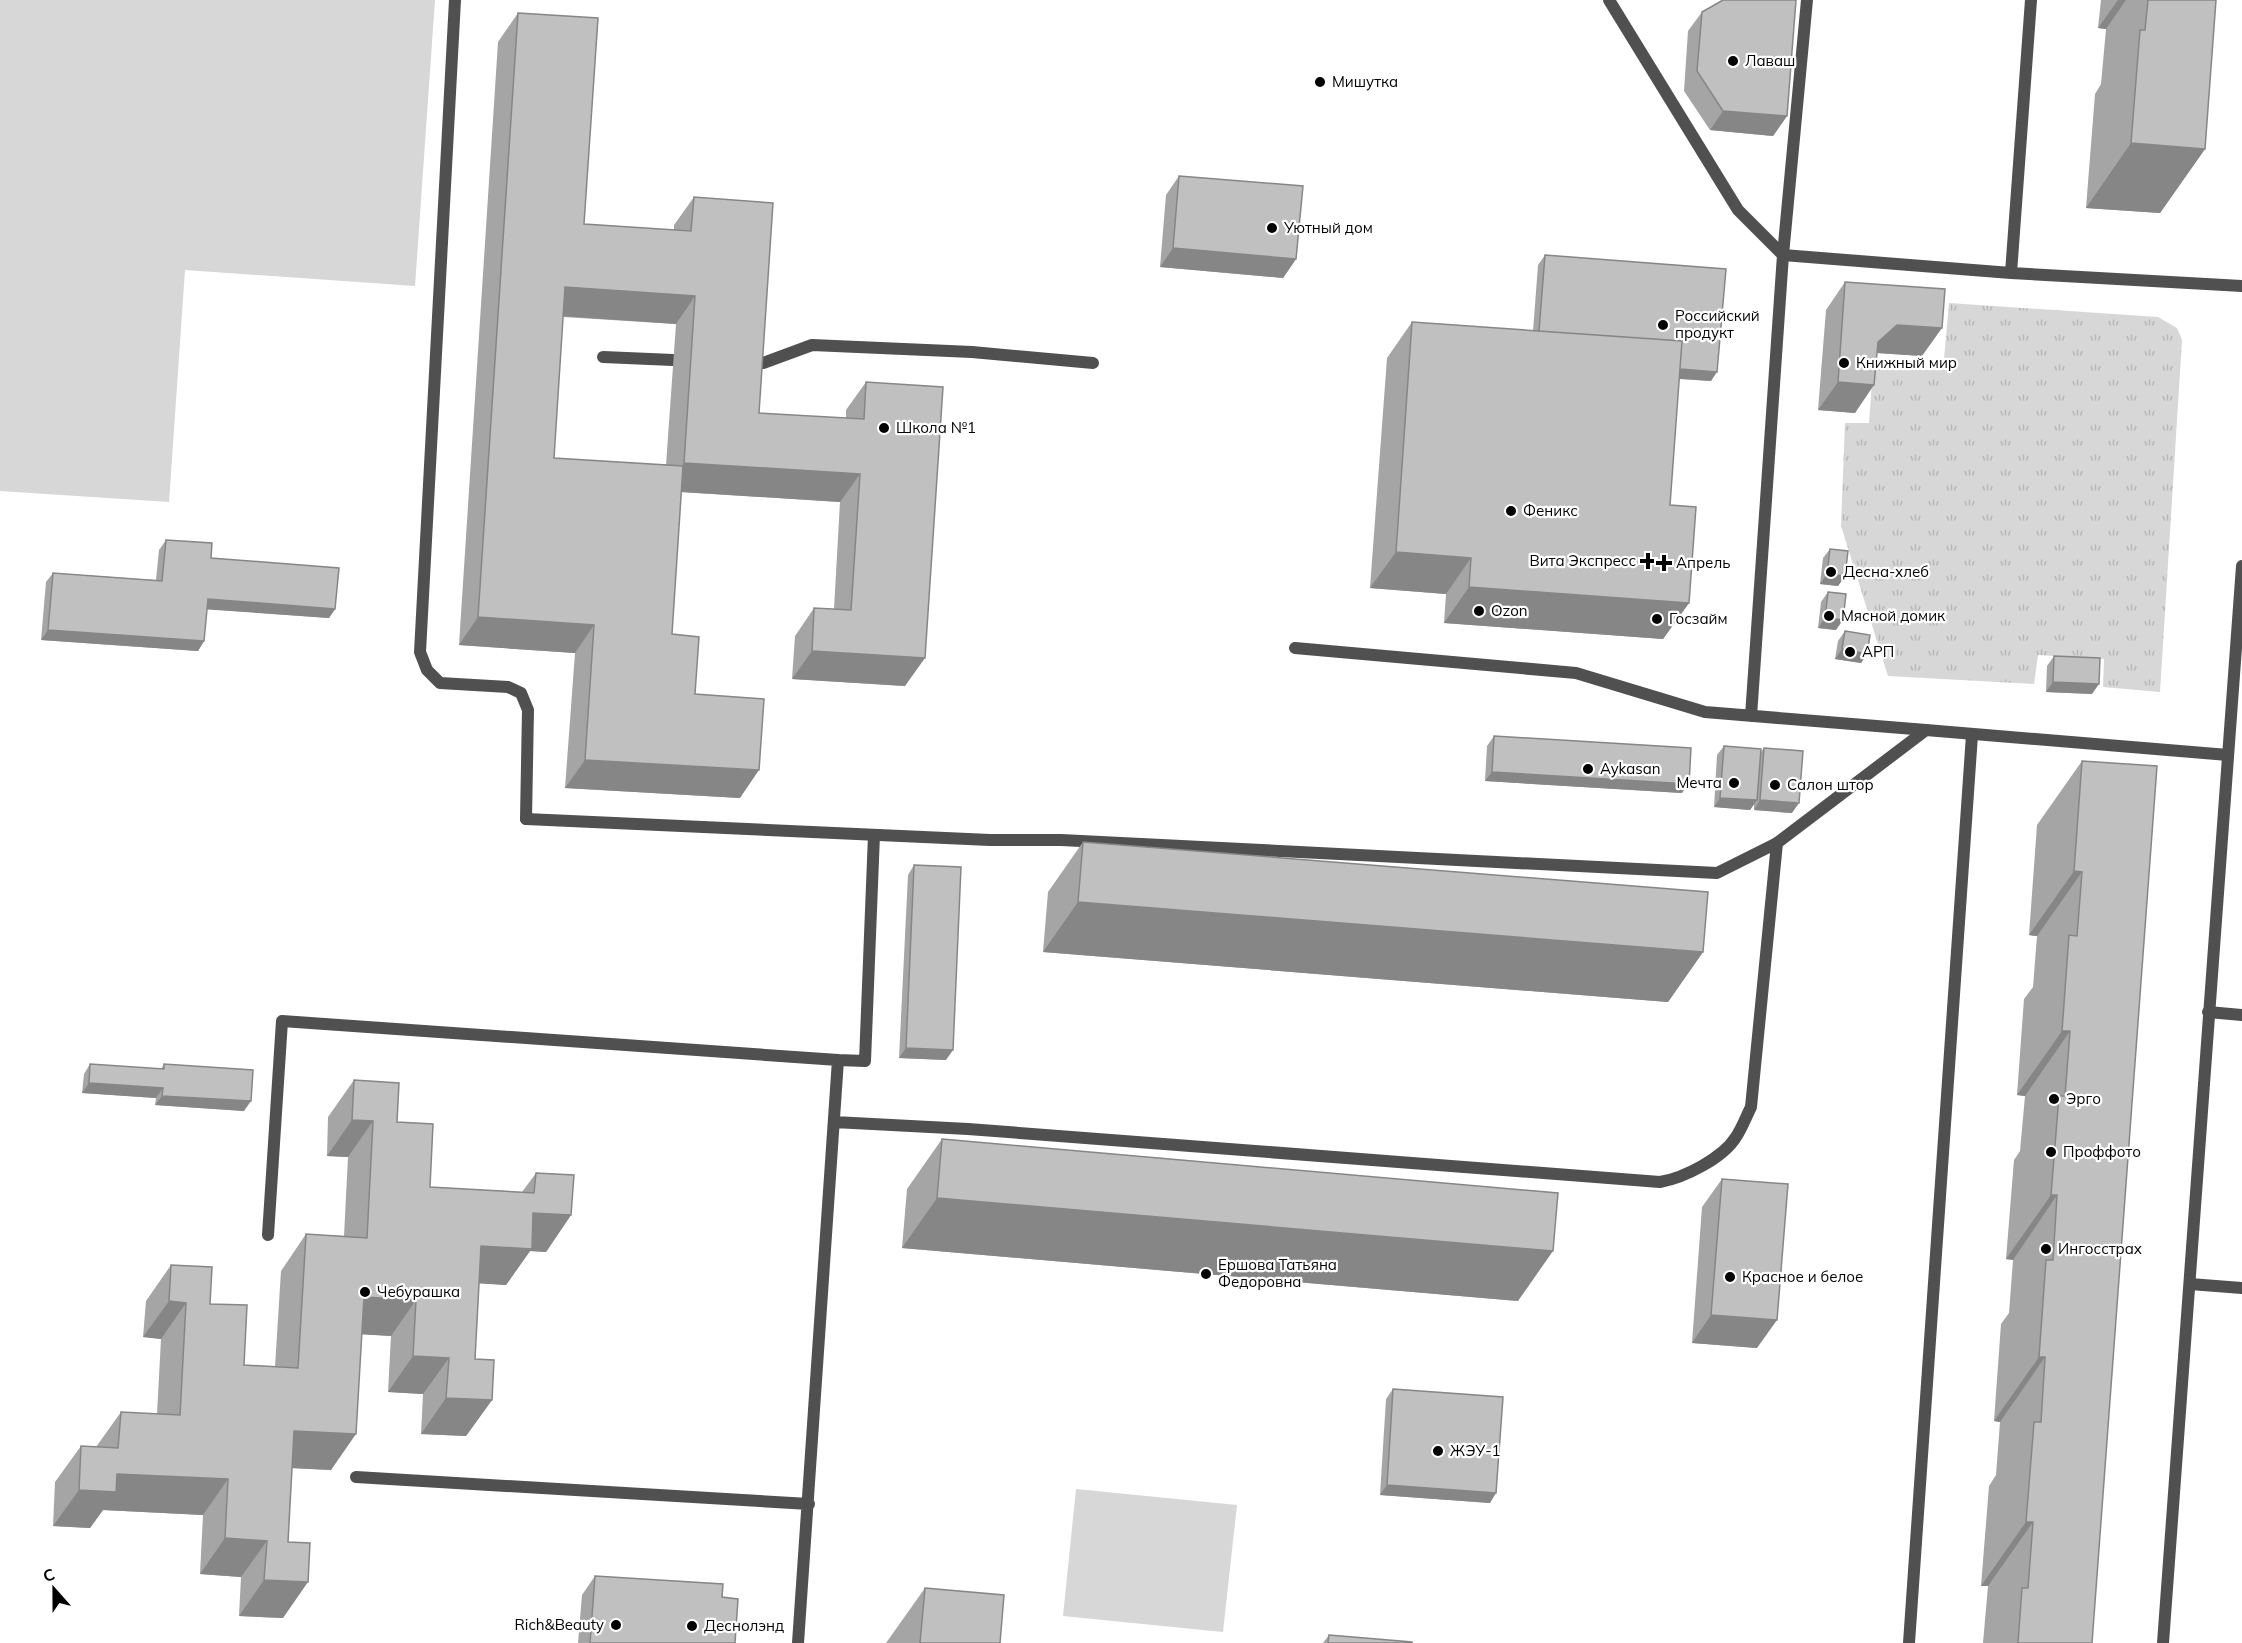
<svg xmlns="http://www.w3.org/2000/svg" width="2242" height="1643" font-family="Mulish,sans-serif">
<style>
.grass{fill:url(#grass-tufts)}
.park{fill:#d7d7d7}
.lines{fill:none;stroke-linecap:round;stroke-linejoin:round}
.service{stroke:#505050;stroke-width:12}
.minor{stroke:#505050;stroke-width:12}
.tertiary{stroke:#505050;stroke-width:12}
.wall{fill:#a5a5a5;fill-rule:evenodd}
.shaded-wall{fill:#868686}
.building{fill:#c0c0c0;stroke:#868686;stroke-width:1.5}
.poi-dot{fill:#000;stroke:#fff;stroke-width:2}
.labels{text-anchor:middle;stroke-width:4.5;stroke-linejoin:round;paint-order:stroke}
.poi-label{font-size:15px;fill:#000;stroke:#fff;text-anchor:start}
</style>
<defs>
<pattern id="grass-tufts" width="24" height="20" patternUnits="userSpaceOnUse" patternTransform="scale(1.5)"><rect width="24" height="20" fill="#d7d7d7"/><path d="M3 7l-1-3M5 7V3M7 7l1-3M15 17l-1-3M17 17v-4M19 17l1-3" fill="none" stroke="#b7b7b7"/></pattern>
</defs>
<rect width="100%" height="100%" fill="#fff"/>
<path class="grass" d="M 1949,303 L 2158,317 L 2177,328 L 2182,340 L 2160,692 L 2103,687 L 2104,659 L 2038,655 L 2034,684 L 1888,676 L 1841,526 L 1845,423 L 1869,423 L 1873,369 L 1943,370 Z"/>
<path class="park" d="M 0,0 L 435,0 L 415,286 L 185,270 L 169,502 L 0,491 Z
M 1076,1489 L 1237,1505 L 1223,1632 L 1063,1616 Z"/>
<g class="lines">
<path class="service" d="M 455,0 L 420,652 L 427,670 L 440,683 L 508,687 L 521,693 L 528,710 L 526,819
M 1609,0 L 1738,210 L 1783,255 L 1751,716
M 1807,0 L 1783,255 L 2011,273 L 2242,286
M 2011,273 L 2031,0
M 603,357 L 673,360
M 747,362 L 763,363 L 812,345 L 972,352 L 1093,363
M 1295,648 L 1576,673 L 1705,712 L 1926,730
M 2208,1012 L 2242,1015
M 838,1060 L 865,1061 L 874,835
M 834,1122 L 968,1129 L 1660,1182 C 1684,1178 1723,1158 1736,1137 C 1742,1128 1746,1117 1751,1107 L 1777,843
M 268,1235 L 282,1021 L 838,1060 L 798,1643
M 2190,1284 L 2242,1288
M 356,1477 L 809,1504
M 1909,1643 L 1972,735"/>
<path class="minor" d="M 526,819 L 990,840 L 1061,840 L 1717,873 L 1777,843 L 1926,730 L 2228,755"/>
<path class="tertiary" d="M 2163,1643 L 2242,566"/>
</g>
<path class="wall" d="M 2101,0 L 2216,0 L 2205,149 L 2160,213 L 2086,208 L 2095,94 L 2101,84 L 2106,29 L 2098,28 Z
M 1702,12 L 1787,116 L 1773,136 L 1710,130 L 1684,91 L 1688,31 Z
M 518,13 L 584,224 L 674,230 L 674,225 L 694,197 L 759,413 L 846,418 L 846,410 L 866,382 L 905,686 L 792,679 L 795,636 L 814,608 L 834,609 L 840,502 L 681,492 L 672,634 L 695,694 L 740,798 L 565,788 L 575,653 L 459,645 L 498,42 ZM 563,317 L 676,324 L 666,465 L 554,458 Z
M 1179,176 L 1296,259 L 1283,278 L 1160,267 L 1166,195 Z
M 1545,255 L 1711,381 L 1679,379 L 1670,505 L 1689,603 L 1663,639 L 1444,623 L 1446,594 L 1370,588 L 1387,358 L 1412,322 L 1533,331 L 1538,265 Z
M 1845,282 L 1922,356 L 1877,353 L 1855,413 L 1818,410 L 1826,310 Z
M 166,540 L 211,558 L 335,609 L 329,618 L 207,609 L 204,641 L 198,651 L 41,640 L 46,582 L 53,573 L 156,580 L 159,550 Z
M 1830,549 L 1845,576 L 1838,586 L 1820,584 L 1823,558 Z
M 1828,592 L 1836,630 L 1818,628 L 1821,602 Z
M 1845,631 L 1867,654 L 1861,663 L 1835,659 L 1838,641 Z
M 2054,656 L 2092,694 L 2046,692 L 2047,666 Z
M 1494,736 L 1682,793 L 1485,781 L 1487,746 Z
M 1724,746 L 1760,753 L 1764,748 L 1792,813 L 1754,810 L 1754,804 L 1750,810 L 1714,807 L 1717,755 Z
M 2082,761 L 2092,1643 L 1983,1643 L 1988,1586 L 1981,1586 L 1989,1486 L 1996,1475 L 2000,1422 L 1994,1421 L 2001,1324 L 2009,1313 L 2013,1260 L 2006,1259 L 2014,1160 L 2020,1151 L 2025,1096 L 2017,1095 L 2024,999 L 2033,987 L 2037,936 L 2029,935 L 2037,825 Z
M 1083,842 L 1703,952 L 1668,1002 L 1043,952 L 1048,892 Z
M 914,865 L 946,1060 L 899,1058 L 908,875 Z
M 90,1064 L 161,1069 L 164,1064 L 244,1111 L 155,1105 L 156,1098 L 82,1093 L 84,1074 Z
M 354,1080 L 397,1122 L 430,1187 L 522,1192 L 536,1173 L 571,1215 L 546,1252 L 530,1251 L 506,1285 L 479,1283 L 475,1359 L 492,1400 L 466,1436 L 421,1434 L 423,1394 L 388,1392 L 391,1336 L 362,1334 L 331,1470 L 292,1468 L 283,1618 L 239,1616 L 241,1577 L 200,1574 L 203,1515 L 103,1510 L 90,1528 L 53,1526 L 55,1482 L 81,1446 L 96,1447 L 121,1412 L 157,1414 L 161,1339 L 143,1337 L 146,1301 L 171,1265 L 210,1304 L 244,1365 L 275,1367 L 281,1271 L 306,1234 L 344,1236 L 348,1157 L 327,1156 L 328,1117 Z
M 942,1139 L 1518,1301 L 902,1248 L 907,1189 Z
M 1722,1179 L 1757,1348 L 1692,1343 L 1702,1207 Z
M 1393,1389 L 1490,1503 L 1380,1495 L 1386,1399 Z
M 595,1576 L 722,1597 L 735,1643 L 578,1643 L 582,1595 Z
M 925,1588 L 1000,1643 L 886,1643 Z
M 1329,1635 L 1412,1643 L 1323,1643 Z"/>
<path class="shaded-wall" d="M 2118,0 L 2126,0 L 2106,29 L 2098,28 Z
M 1723,111 L 1787,116 L 1773,136 L 1710,130 Z
M 2131,143 L 2205,149 L 2160,213 L 2086,208 Z
M 1173,248 L 1296,259 L 1283,278 L 1160,267 Z
M 565,287 L 695,296 L 676,324 L 546,315 Z
M 1897,325 L 1942,328 L 1922,356 L 1877,353 L 1878,342 Z
M 1537,359 L 1717,372 L 1711,381 L 1530,368 Z
M 1838,382 L 1874,385 L 1855,413 L 1818,410 Z
M 684,463 L 860,474 L 840,502 L 665,491 Z
M 1396,552 L 1471,558 L 1446,594 L 1370,588 Z
M 1827,574 L 1845,576 L 1838,586 L 1820,584 Z
M 1469,587 L 1689,603 L 1663,639 L 1444,623 Z
M 208,599 L 335,609 L 329,618 L 201,609 Z
M 478,617 L 594,625 L 575,653 L 459,645 Z
M 1825,618 L 1843,620 L 1836,630 L 1818,628 Z
M 48,630 L 204,641 L 198,651 L 41,640 Z
M 1842,649 L 1867,654 L 1861,663 L 1835,659 Z
M 812,651 L 925,658 L 905,686 L 792,679 Z
M 2053,682 L 2099,684 L 2092,694 L 2046,692 Z
M 585,760 L 759,770 L 740,798 L 565,788 Z
M 1492,772 L 1689,784 L 1682,793 L 1485,781 Z
M 1720,798 L 1757,800 L 1750,810 L 1714,807 Z
M 1760,800 L 1799,803 L 1792,813 L 1754,810 Z
M 2074,871 L 2082,872 L 2037,936 L 2029,935 Z
M 1078,902 L 1703,952 L 1668,1002 L 1043,952 Z
M 2062,1031 L 2070,1031 L 2025,1096 L 2017,1095 Z
M 906,1048 L 953,1050 L 946,1060 L 899,1058 Z
M 89,1083 L 163,1088 L 156,1098 L 82,1093 Z
M 162,1096 L 251,1101 L 244,1111 L 155,1105 Z
M 352,1120 L 373,1121 L 348,1157 L 327,1156 Z
M 2051,1195 L 2057,1195 L 2013,1260 L 2006,1259 Z
M 937,1198 L 1553,1251 L 1518,1301 L 902,1248 Z
M 533,1213 L 571,1215 L 546,1252 L 530,1251 L 506,1285 L 455,1282 L 481,1246 Z
M 364,1297 L 416,1300 L 391,1336 L 338,1333 Z
M 169,1301 L 186,1303 L 161,1339 L 143,1337 Z
M 1711,1315 L 1777,1320 L 1757,1348 L 1692,1343 Z
M 413,1356 L 449,1358 L 423,1394 L 388,1392 Z
M 2039,1357 L 2045,1357 L 2000,1422 L 1994,1421 Z
M 446,1398 L 492,1400 L 466,1436 L 421,1434 Z
M 294,1431 L 356,1434 L 331,1470 L 269,1467 Z
M 117,1474 L 228,1479 L 203,1515 L 103,1510 L 90,1528 L 53,1526 L 79,1490 Z
M 1387,1485 L 1496,1493 L 1490,1503 L 1380,1495 Z
M 2026,1522 L 2033,1522 L 1988,1586 L 1981,1586 Z
M 225,1538 L 267,1541 L 241,1577 L 200,1574 Z
M 264,1580 L 308,1582 L 283,1618 L 239,1616 Z"/>
<path class="building" d="M 1723,0 L 1796,0 L 1787,116 L 1723,111 L 1697,71 L 1702,12 Z
M 2148,0 L 2216,0 L 2205,149 L 2131,143 L 2140,30 L 2145,30 Z
M 518,13 L 598,18 L 584,224 L 691,231 L 694,197 L 773,203 L 759,413 L 864,419 L 866,382 L 943,387 L 925,658 L 812,651 L 814,608 L 851,610 L 860,474 L 684,463 L 695,296 L 565,287 L 554,458 L 683,466 L 672,634 L 699,637 L 695,694 L 764,699 L 759,770 L 585,760 L 594,625 L 478,617 Z
M 1179,176 L 1303,186 L 1296,259 L 1173,248 Z
M 1545,255 L 1726,269 L 1717,372 L 1680,369 L 1682,341 L 1539,331 Z
M 1845,282 L 1945,289 L 1942,328 L 1897,325 L 1878,342 L 1874,385 L 1838,382 Z
M 1412,322 L 1682,341 L 1670,505 L 1696,507 L 1689,603 L 1469,587 L 1471,558 L 1396,552 Z
M 166,540 L 212,543 L 211,558 L 339,568 L 335,609 L 208,599 L 204,641 L 48,630 L 53,573 L 162,581 Z
M 1830,549 L 1848,551 L 1845,576 L 1827,574 Z
M 1828,592 L 1846,594 L 1843,620 L 1825,618 Z
M 1845,631 L 1870,635 L 1867,654 L 1842,649 Z
M 2054,656 L 2100,658 L 2099,684 L 2053,682 Z
M 1494,736 L 1691,748 L 1689,784 L 1492,772 Z
M 1724,746 L 1761,749 L 1757,800 L 1720,798 Z
M 1764,748 L 1803,751 L 1799,803 L 1760,800 Z
M 2082,761 L 2157,766 L 2092,1643 L 2018,1643 L 2022,1588 L 2028,1588 L 2033,1522 L 2026,1522 L 2034,1422 L 2041,1422 L 2045,1357 L 2039,1357 L 2046,1260 L 2053,1260 L 2057,1195 L 2051,1195 L 2059,1096 L 2065,1096 L 2070,1031 L 2062,1031 L 2069,935 L 2077,936 L 2082,872 L 2074,871 Z
M 1083,842 L 1708,892 L 1703,952 L 1078,902 Z
M 914,865 L 961,867 L 953,1050 L 906,1048 Z
M 90,1064 L 164,1069 L 164,1064 L 253,1070 L 251,1101 L 162,1096 L 163,1088 L 89,1083 Z
M 354,1080 L 399,1083 L 397,1122 L 433,1124 L 430,1187 L 534,1193 L 536,1173 L 574,1175 L 571,1215 L 533,1213 L 532,1249 L 481,1246 L 475,1359 L 494,1360 L 492,1400 L 446,1398 L 449,1358 L 413,1356 L 416,1300 L 364,1297 L 356,1434 L 294,1431 L 288,1542 L 310,1543 L 308,1582 L 264,1580 L 267,1541 L 225,1538 L 228,1479 L 117,1474 L 116,1492 L 79,1490 L 81,1446 L 118,1448 L 121,1412 L 180,1415 L 186,1303 L 169,1301 L 171,1265 L 212,1267 L 210,1304 L 247,1305 L 244,1365 L 298,1368 L 306,1234 L 367,1238 L 373,1121 L 352,1120 Z
M 942,1139 L 1558,1193 L 1553,1251 L 937,1198 Z
M 1722,1179 L 1788,1184 L 1777,1320 L 1711,1315 Z
M 1393,1389 L 1503,1397 L 1496,1493 L 1387,1485 Z
M 595,1576 L 723,1584 L 722,1597 L 738,1599 L 735,1643 L 590,1643 Z
M 925,1588 L 1004,1595 L 1000,1643 L 920,1643 Z
M 1329,1635 L 1412,1642 L 1412,1643 L 1328,1643 Z"/>
<g class="poi-dot">
<circle cx="1733" cy="61" r="6"/>
<circle cx="1320" cy="82" r="6"/>
<circle cx="1272" cy="228" r="6"/>
<circle cx="1663" cy="325" r="6"/>
<circle cx="1844" cy="363" r="6"/>
<circle cx="884" cy="428" r="6"/>
<circle cx="1511" cy="511" r="6"/>
<path d="M1645 552h6v6h6v6h-6v6h-6v-6h-6v-6h6z"/>
<path d="M1661 554h6v6h6v6h-6v6h-6v-6h-6v-6h6z"/>
<circle cx="1831" cy="572" r="6"/>
<circle cx="1479" cy="611" r="6"/>
<circle cx="1829" cy="616" r="6"/>
<circle cx="1657" cy="619" r="6"/>
<circle cx="1850" cy="652" r="6"/>
<circle cx="1588" cy="769" r="6"/>
<circle cx="1734" cy="783" r="6"/>
<circle cx="1775" cy="785" r="6"/>
<circle cx="2054" cy="1099" r="6"/>
<circle cx="2051" cy="1152" r="6"/>
<circle cx="2046" cy="1249" r="6"/>
<circle cx="1206" cy="1274" r="6"/>
<circle cx="1730" cy="1277" r="6"/>
<circle cx="365" cy="1292" r="6"/>
<circle cx="1438" cy="1451" r="6"/>
<circle cx="616" cy="1625" r="6"/>
<circle cx="692" cy="1626" r="6"/>
</g>
<g class="labels">
<g class="poi-label">
<text x="1745" y="66">Лаваш</text>
<text x="1332" y="87">Мишутка</text>
<text x="1284" y="233">Уютный дом</text>
<text x="1675" y="321">Российский<tspan x="1675" dy="17">продукт</tspan></text>
<text x="1856" y="368">Книжный мир</text>
<text x="896" y="433">Школа №1</text>
<text x="1523" y="516">Феникс</text>
<text x="1636" y="566" text-anchor="end">Вита Экспресс</text>
<text x="1676" y="568">Апрель</text>
<text x="1843" y="577">Десна-хлеб</text>
<text x="1491" y="616">Ozon</text>
<text x="1841" y="621">Мясной домик</text>
<text x="1669" y="624">Госзайм</text>
<text x="1862" y="657">АРП</text>
<text x="1600" y="774">Aykasan</text>
<text x="1722" y="788" text-anchor="end">Мечта</text>
<text x="1787" y="790">Салон штор</text>
<text x="2066" y="1104">Эрго</text>
<text x="2063" y="1157">Проффото</text>
<text x="2058" y="1254">Ингосстрах</text>
<text x="1218" y="1270">Ершова Татьяна<tspan x="1218" dy="17">Федоровна</tspan></text>
<text x="1742" y="1282">Красное и белое</text>
<text x="377" y="1297">Чебурашка</text>
<text x="1450" y="1456">ЖЭУ-1</text>
<text x="604" y="1630" text-anchor="end">Rich&amp;Beauty</text>
<text x="704" y="1631">Деснолэнд</text>
</g>
</g>
<g transform="translate(54 1589) rotate(339)" stroke="#ffffff" stroke-width="4.5" paint-order="stroke">
<path d="M0-4.5L10 22L0 15L-10 22Z" fill="#000000"/>
<text y="-9" font-size="16" font-weight="bold" text-anchor="middle" fill="#000000">С</text>
</g>
</svg>
